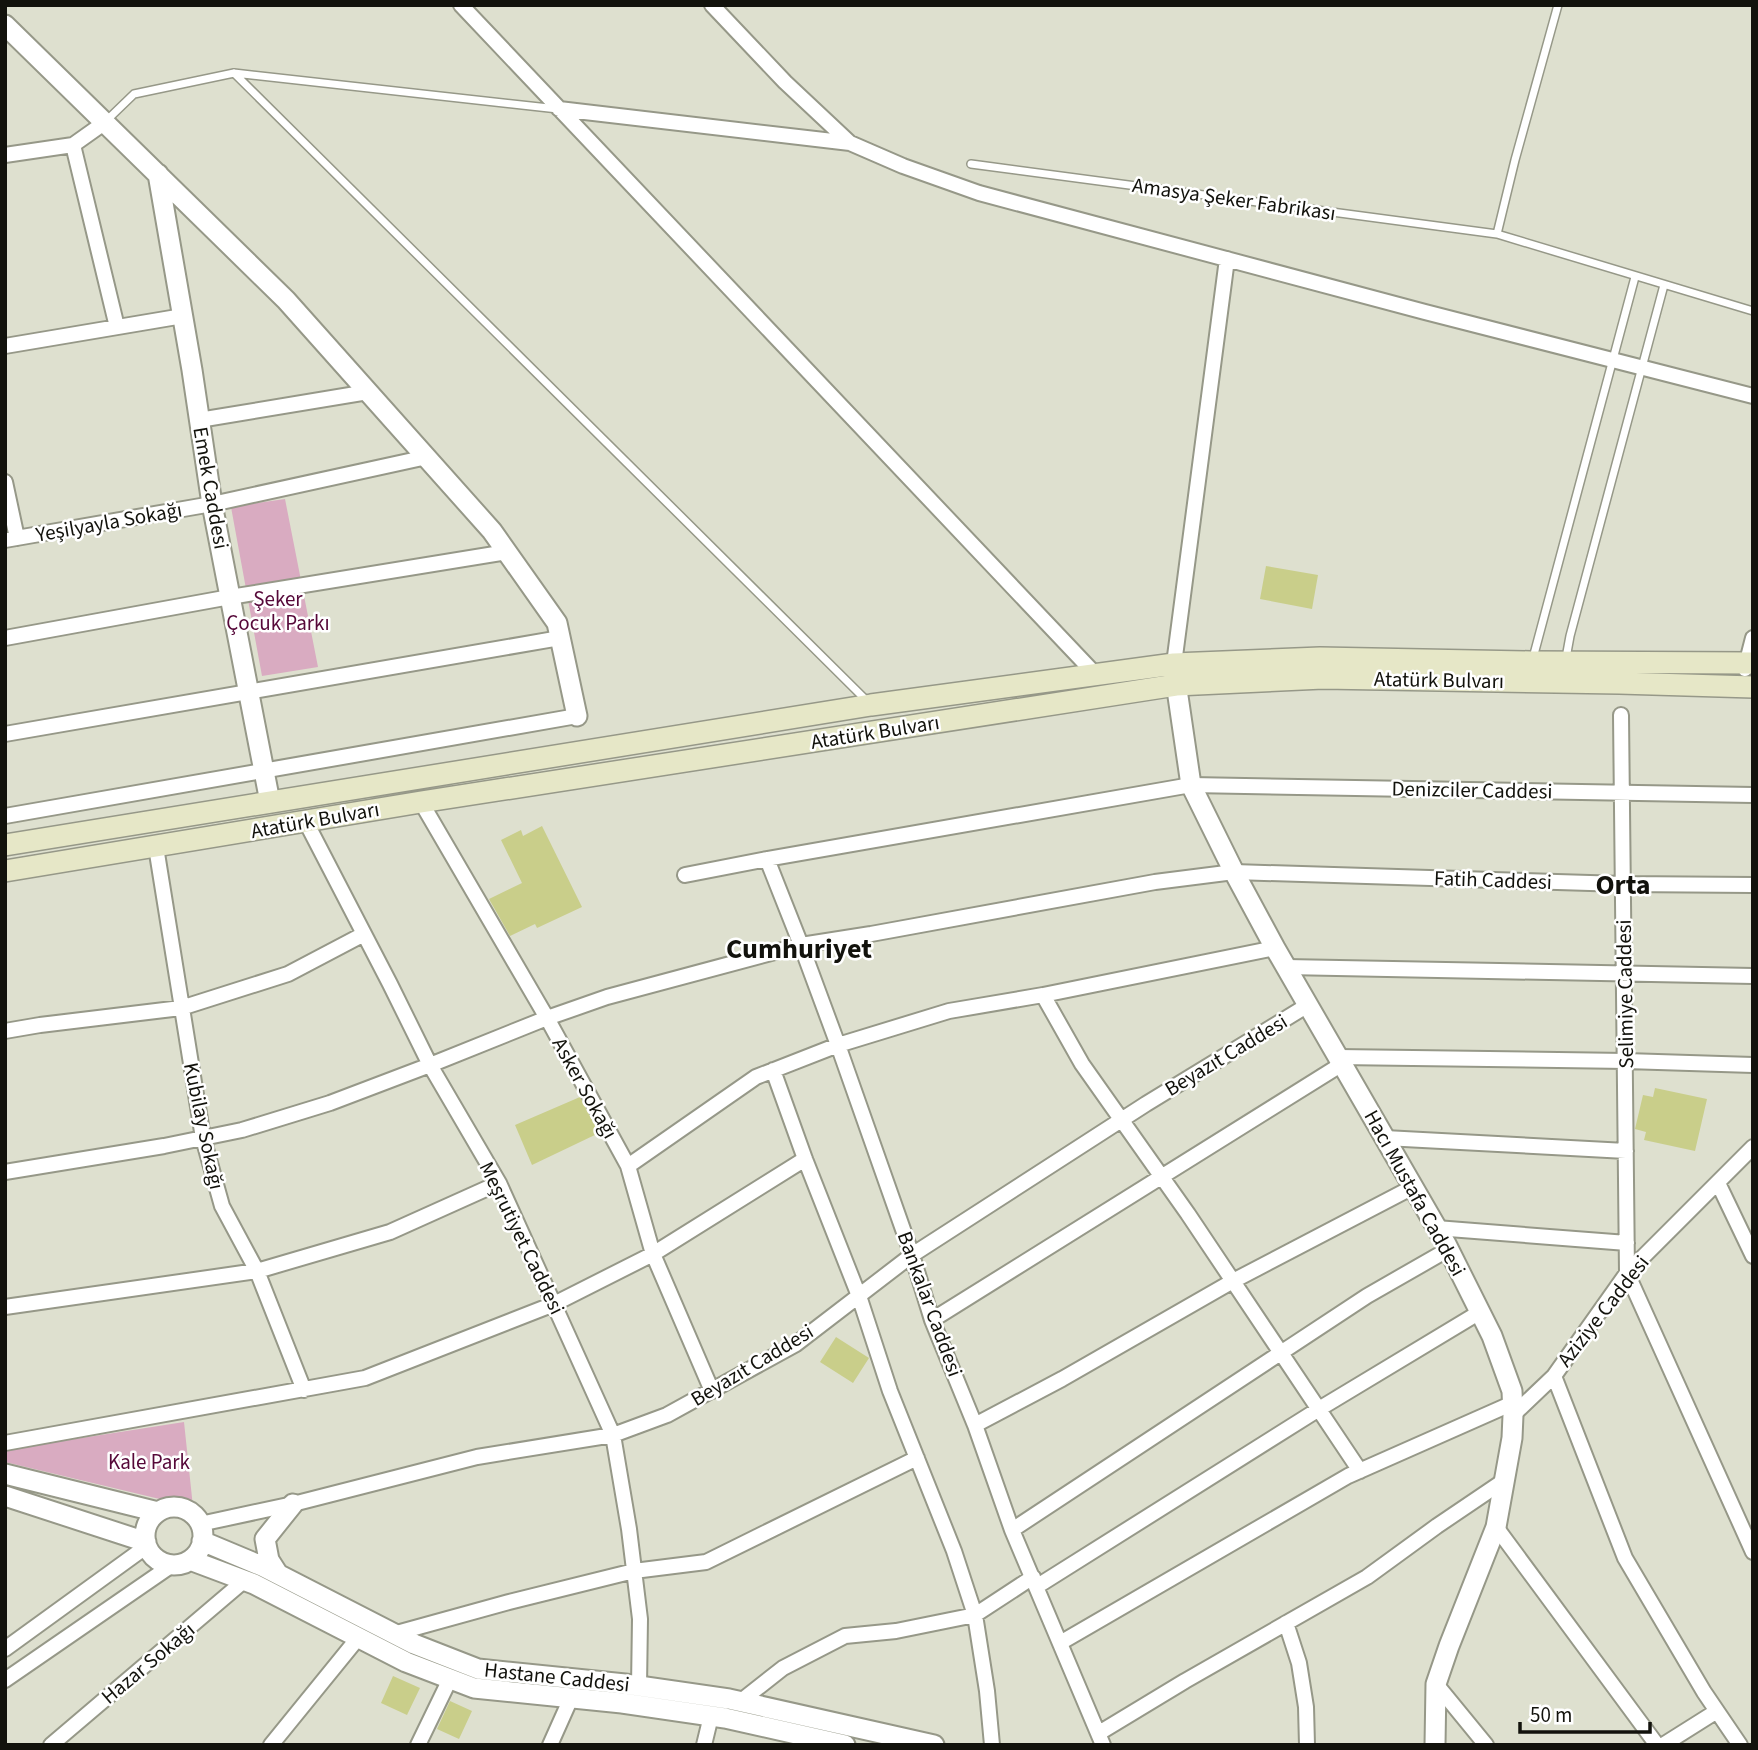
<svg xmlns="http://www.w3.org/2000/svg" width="1758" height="1750" font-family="'Source Sans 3',sans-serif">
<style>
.green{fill:#d9abc1}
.building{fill:#c9ce8a}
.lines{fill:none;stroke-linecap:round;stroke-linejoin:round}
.service-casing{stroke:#969888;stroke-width:10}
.minor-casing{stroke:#969888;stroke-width:18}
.tertiary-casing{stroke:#969888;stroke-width:23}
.secondary-casing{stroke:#969888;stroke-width:24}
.service{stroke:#fff;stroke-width:7}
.minor{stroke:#fff;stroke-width:14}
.tertiary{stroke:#fff;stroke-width:19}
.secondary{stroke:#e6e7c7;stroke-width:21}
.labels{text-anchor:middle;stroke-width:5;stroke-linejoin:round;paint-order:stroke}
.street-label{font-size:21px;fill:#12120c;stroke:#fff}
.park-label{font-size:21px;fill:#560839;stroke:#fff}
.district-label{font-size:28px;font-weight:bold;fill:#12120c;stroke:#fff}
</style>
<rect width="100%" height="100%" fill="#dee0cf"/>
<path class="green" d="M 285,499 L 318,667 L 262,676 L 231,507 Z
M 184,1422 L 193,1507 L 5,1462 L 5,1450 Z"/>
<path class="building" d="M 1266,566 L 1318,575 L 1312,609 L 1260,599 Z
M 542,826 L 582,907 L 537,928 L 535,924 L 510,936 L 489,899 L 522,883 L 501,840 L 521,830 L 523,836 Z
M 1655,1088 L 1707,1099 L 1695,1151 L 1644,1140 L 1646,1132 L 1635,1129 L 1643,1095 L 1653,1097 Z
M 580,1097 L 599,1133 L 532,1165 L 515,1125 Z
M 836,1337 L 869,1358 L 853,1383 L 820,1362 Z
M 393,1676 L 420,1688 L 407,1715 L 381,1703 Z
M 450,1701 L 472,1711 L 459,1739 L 437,1729 Z"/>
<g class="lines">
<g class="service-casing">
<path id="service" d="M 1558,5 L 1515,160 L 1497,234 L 1753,311
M 234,73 L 867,701
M 106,121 L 134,94 L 234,73 L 558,109
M 971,164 L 1497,234
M 1533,658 L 1635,277
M 1566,658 L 1570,636 L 1664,285"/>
</g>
<g class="minor-casing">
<path id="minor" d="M 461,5 L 1096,675
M 712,5 L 785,82 L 850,143 L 903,166 L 979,193 L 1425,312 L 1753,396
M 559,109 L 850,143
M 73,145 L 117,327
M 5,155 L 73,145 L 104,123
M 5,346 L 183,316
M 199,420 L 368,392
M 5,482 L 17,538
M 5,540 L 212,504 L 427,457
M 5,638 L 230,597 L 507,552
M 1174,664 L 1227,259
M 1745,669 L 1753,638
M 1621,715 L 1627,1273 L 1753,1552
M 5,734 L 560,638
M 421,802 L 547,1018 L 628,1166 L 653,1254 L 712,1391
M 5,816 L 577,716
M 306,822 L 390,984 L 430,1065 L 499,1183 L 613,1435 L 629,1529 L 640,1619 L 639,1686
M 156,847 L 203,1138 L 222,1206 L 257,1271 L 304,1390
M 767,859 L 801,945 L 838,1045 L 912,1255 L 932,1320 L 975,1425 L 1012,1530 L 1103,1745
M 685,875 L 767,859 L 1191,785 L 1753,795
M 1286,967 L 1753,976
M 1043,995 L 1082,1064 L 1188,1214 L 1360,1471
M 5,1031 L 40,1025 L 181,1008 L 288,974 L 364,934
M 1338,1057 L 1626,1061 L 1753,1065
M 773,1070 L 805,1159 L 859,1296 L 890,1391 L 954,1551 L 975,1615 L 987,1691 L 992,1745
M 1385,1138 L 1626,1151
M 628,1166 L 756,1077 L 838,1045 L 949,1011 L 1043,995 L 1275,948
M 5,1172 L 164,1146 L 242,1130 L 330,1103 L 430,1065 L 547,1018 L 607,997 L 801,945 L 871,934 L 1155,882 L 1234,872 L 1623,884 L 1753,885
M 1718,1183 L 1753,1256
M 1436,1228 L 1627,1243
M 5,1307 L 257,1271 L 390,1232 L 499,1183
M 932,1320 L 1342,1064
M 1554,1376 L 1625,1558 L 1704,1692 L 1740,1745
M 1513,1415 L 1554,1376 L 1627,1273 L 1753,1147
M 975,1425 L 1062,1379 L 1233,1281 L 1413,1187
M 5,1443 L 365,1378 L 554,1304 L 653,1254 L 805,1159
M 200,1524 L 293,1504 L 477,1457 L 613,1435 L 667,1415 L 796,1344 L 912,1255 L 1146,1104 L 1308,1005
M 1496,1527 L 1657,1745
M 1012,1530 L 1367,1296 L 1449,1249
M 1036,1587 L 1319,1409 L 1480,1312
M 1286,1623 L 1299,1663 L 1306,1707 L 1307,1745
M 393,1634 L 509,1602 L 634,1571 L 706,1562 L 917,1458
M 1060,1643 L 1348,1476 L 1513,1403
M 5,1649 L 147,1546
M 5,1680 L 172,1565
M 1436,1684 L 1486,1745
M 741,1701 L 783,1668 L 845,1636 L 896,1631 L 975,1615 L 1033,1577
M 1099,1733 L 1185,1681 L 1367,1577 L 1437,1526 L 1505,1480
M 51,1745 L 245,1580
M 271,1745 L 358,1638
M 418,1745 L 450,1679
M 550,1745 L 571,1698
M 704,1745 L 711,1716
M 1663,1745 L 1717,1711"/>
</g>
<g class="tertiary-casing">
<path id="tertiary" d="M 5,25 L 286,300 L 492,531 L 557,623 L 577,716
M 158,174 L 192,370 L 212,504 L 270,802
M 1174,669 L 1191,785 L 1234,872 L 1275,948 L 1446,1244 L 1492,1336 L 1512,1391 L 1513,1415 L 1512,1438 L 1496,1527 L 1449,1646 L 1436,1684 L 1435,1745
M 5,1474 L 158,1512
M 5,1496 L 146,1542
M145 1536a29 29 0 1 1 58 0a29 29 0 1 1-58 0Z
M 202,1541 L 264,1567 L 414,1644 L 478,1669 L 625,1684 L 729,1699 L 934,1745
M 190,1560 L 254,1584 L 406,1662 L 474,1688 L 622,1703 L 725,1718 L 845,1745
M 278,1574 L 269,1560 L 265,1539 L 293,1504"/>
</g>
<g class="secondary-casing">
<path id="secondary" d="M 5,845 L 871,705 L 1174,664 L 1320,658 L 1531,662 L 1753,663
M 5,871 L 421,802 L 1176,685 L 1323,678 L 1619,683 L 1753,687"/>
</g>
<use href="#service" class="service"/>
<use href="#minor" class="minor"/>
<use href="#tertiary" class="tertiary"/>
<use href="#secondary" class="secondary"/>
</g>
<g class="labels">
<g class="street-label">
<text transform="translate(1234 199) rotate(8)" y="7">Amasya Şeker Fabrikası</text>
<text transform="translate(211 488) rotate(80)" y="7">Emek Caddesi</text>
<text transform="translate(109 522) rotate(-10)" y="7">Yeşilyayla Sokağı</text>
<text transform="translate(1439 680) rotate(1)" y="7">Atatürk Bulvarı</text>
<text transform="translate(875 732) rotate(-9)" y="7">Atatürk Bulvarı</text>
<text transform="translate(1472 790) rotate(1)" y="7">Denizciler Caddesi</text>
<text transform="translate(315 820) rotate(-10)" y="7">Atatürk Bulvarı</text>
<text transform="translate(1493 880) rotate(2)" y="7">Fatih Caddesi</text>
<text transform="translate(1625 994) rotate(-91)" y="7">Selimiye Caddesi</text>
<text transform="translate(1226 1055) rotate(-31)" y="7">Beyazıt Caddesi</text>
<text transform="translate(585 1088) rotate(61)" y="7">Asker Sokağı</text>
<text transform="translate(204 1126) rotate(78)" y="7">Kubilay Sokağı</text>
<text transform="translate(1415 1193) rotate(61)" y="7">Hacı Mustafa Caddesi</text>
<text transform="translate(522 1238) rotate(64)" y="7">Meşrutiyet Caddesi</text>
<text transform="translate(930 1304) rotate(70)" y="7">Bankalar Caddesi</text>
<text transform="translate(1603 1311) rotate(-52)" y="7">Aziziye Caddesi</text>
<text transform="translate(752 1365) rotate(-31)" y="7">Beyazıt Caddesi</text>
<text transform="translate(148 1663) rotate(-40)" y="7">Hazar Sokağı</text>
<text transform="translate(557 1677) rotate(6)" y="7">Hastane Caddesi</text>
</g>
<g class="park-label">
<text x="278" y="606">Şeker<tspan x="278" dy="24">Çocuk Parkı</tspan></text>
<text x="149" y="1469">Kale Park</text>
</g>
<g class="district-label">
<text x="1623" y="894">Orta</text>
<text x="799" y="958">Cumhuriyet</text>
</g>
</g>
<rect width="1758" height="1750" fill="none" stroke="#12120c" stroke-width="14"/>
<path d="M1520 1722v10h130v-10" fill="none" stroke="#12120c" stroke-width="3.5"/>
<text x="1530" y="1722" font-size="21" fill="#12120c" stroke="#ffffff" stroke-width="5" paint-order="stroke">50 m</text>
</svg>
